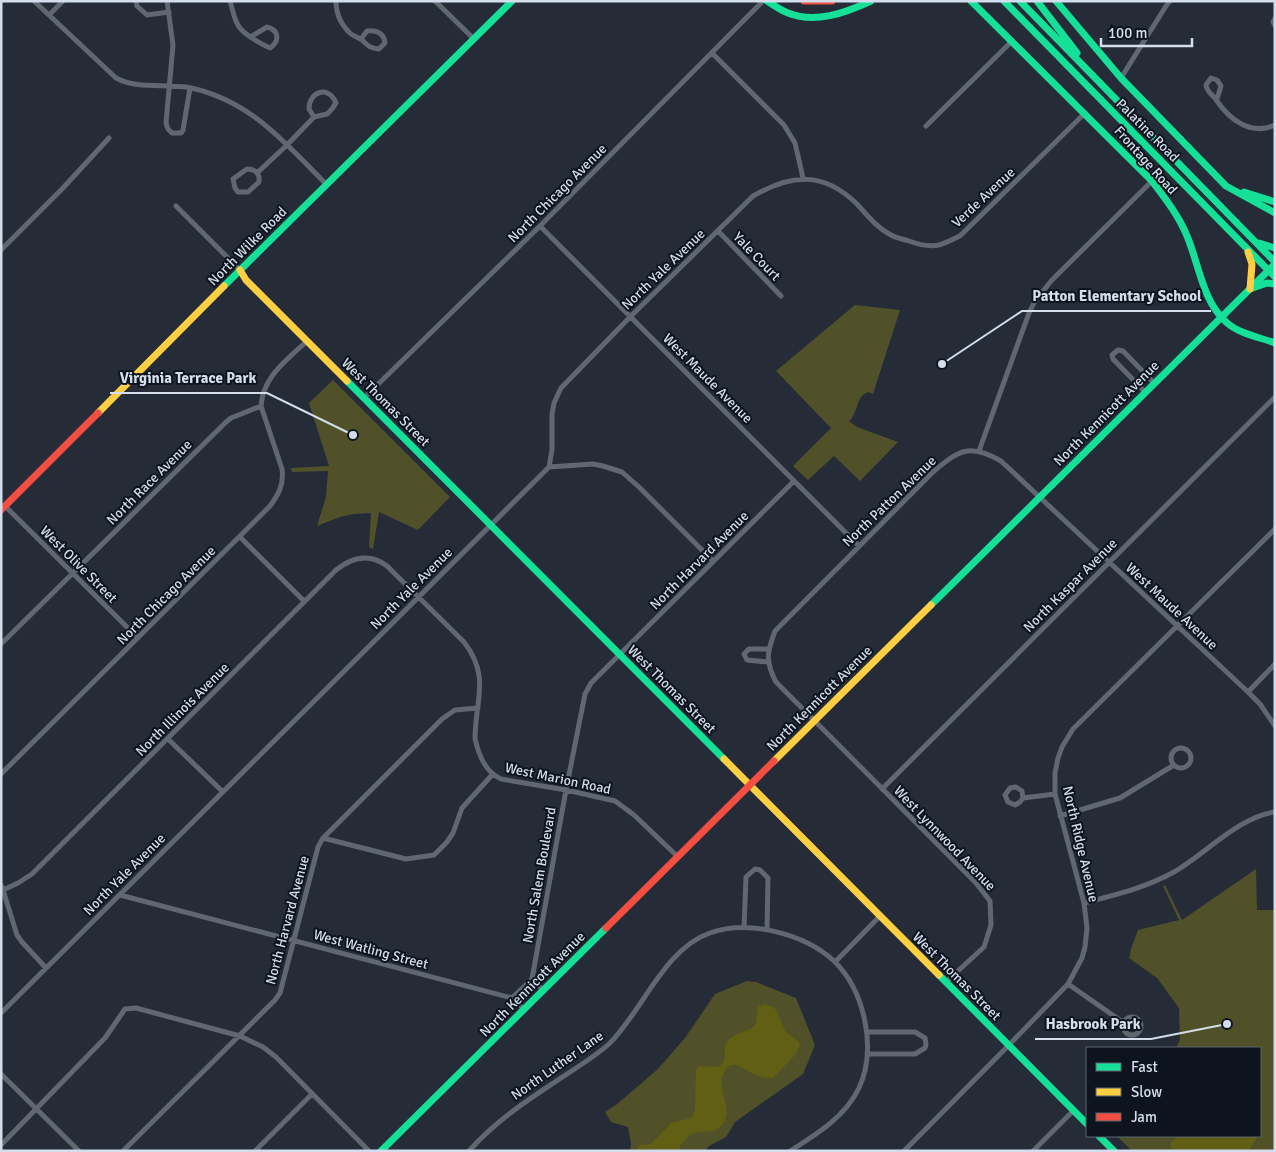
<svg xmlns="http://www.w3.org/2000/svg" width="1276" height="1152" font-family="Signika,sans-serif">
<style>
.green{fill:#505129}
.water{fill:#605f13}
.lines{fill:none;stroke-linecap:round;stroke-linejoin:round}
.street{stroke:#606770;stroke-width:5}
.fast{stroke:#16e098;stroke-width:7}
.slow{stroke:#ffcf43;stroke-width:7}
.jam{stroke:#f24e42;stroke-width:7}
.labels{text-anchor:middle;stroke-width:4;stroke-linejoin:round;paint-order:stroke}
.street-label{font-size:14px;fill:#d3ddeb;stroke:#0d141d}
.leader{fill:none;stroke:#d3ddeb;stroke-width:2}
.callout-dot{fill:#d3ddeb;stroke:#0d141d;stroke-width:2}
.callout-label{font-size:15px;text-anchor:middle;font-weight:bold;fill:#d3ddeb;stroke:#0d141d;stroke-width:4;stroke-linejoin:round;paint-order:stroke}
</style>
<rect width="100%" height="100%" fill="#252c38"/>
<path class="green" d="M 855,305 L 900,310 L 873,394 L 868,392 C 857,397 859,405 854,414 C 853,417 851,419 849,421 L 857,427 L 898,442 L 860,481 L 834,456 L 808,480 L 793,466 L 831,428 L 776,371 Z
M 333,380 L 450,497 L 418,530 L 379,512 L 373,549 L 369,547 L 371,513 L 353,514 L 340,517 L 317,526 L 326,497 L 328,471 L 292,472 L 291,468 L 329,466 L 309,403 Z
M 1256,869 L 1257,910 L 1275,910 L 1275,1151 L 1132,1151 L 1117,1136 L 1260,1136 L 1260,1048 L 1176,1048 L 1180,1040 L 1179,1008 L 1157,978 L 1129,958 L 1131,949 L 1138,930 L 1179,920 L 1163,886 L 1165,885 L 1182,920 Z
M 747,981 L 756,982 L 796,998 L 815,1045 L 803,1074 L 735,1122 L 726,1137 L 709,1146 L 705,1151 L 630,1151 L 631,1144 L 628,1127 L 611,1122 L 605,1112 L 616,1105 L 658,1069 L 685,1038 L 715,994 Z"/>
<path class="water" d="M 765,1004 L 773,1007 L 777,1011 L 785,1031 L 798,1041 L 800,1045 L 795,1055 L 773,1078 C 766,1078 760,1077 754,1074 C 745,1071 732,1056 724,1072 C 715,1089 735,1109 722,1125 C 714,1135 704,1130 694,1133 C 688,1134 684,1142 680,1146 L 680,1151 L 644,1149 L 635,1151 L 640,1145 L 651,1144 L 671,1123 L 691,1118 L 695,1111 L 696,1070 L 700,1066 L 719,1067 C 730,1057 721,1051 727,1042 C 734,1031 753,1032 756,1023 C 757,1018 756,1013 758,1007 Z
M 1178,1136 L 1257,1136 L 1249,1151 L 1171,1151 L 1171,1142 Z"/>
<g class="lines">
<path class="street" d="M 34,1 L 116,78 C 138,90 166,83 191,88 C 251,101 285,143 326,184
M 136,1 L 137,6 L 147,15 L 169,12
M 167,1 L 173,45 L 166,123 L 168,129 L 172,133 L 181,133 L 183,130 L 190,88
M 230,1 C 233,10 234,21 240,28 C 245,35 263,45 270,48 C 280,41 279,30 267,27 L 252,36
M 336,1 C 336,14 342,26 351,34 C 354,36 359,38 362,40 C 368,46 370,48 379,49 L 385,43 C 384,33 377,30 367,31 L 361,39
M 435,1 L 474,39
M 49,15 L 63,1
M 1275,18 L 1273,22 L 1275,26
M 713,54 L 784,125 L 795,143 L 803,178
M 1121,78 L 1166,6 L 1170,1
M 1217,99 L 1221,86 L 1217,80 L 1211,78 L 1206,85 C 1207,93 1213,94 1217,101 C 1230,120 1251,136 1275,125
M 926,126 L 1011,42
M 247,169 C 256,169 260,174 259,182 L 248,192 L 238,192 L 235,188 L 233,179 Z
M 257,173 L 287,145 L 314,117 L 327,114 L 332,109 L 336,103 C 329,85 309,91 309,109 L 314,117
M 176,206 L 240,270
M 540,226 L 859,546
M 718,231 L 781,296
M 1,250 L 62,189 L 109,138
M 1145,392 L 1113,359 L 1112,355 L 1118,350 L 1123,351 L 1154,383
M 364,398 L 540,226 L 763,1
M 979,451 L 1029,313 L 1035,301 L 1052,280 L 1152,181
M 549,467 L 593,464 L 603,466 L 622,472 L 639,487 L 713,561
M 5,506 L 138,638
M 240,537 L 304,601
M 1,644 L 225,423 L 231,418 L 261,406
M 768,662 L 747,660 L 744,654 L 749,649 L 768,649
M 1248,692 L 1275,664
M 168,739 L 223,792
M1171 758a10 10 0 1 1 20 0a10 10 0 1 1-20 0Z
M 1,774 L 270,506 C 279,494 284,484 282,469 L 261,406 C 263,376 287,360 307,341
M 882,789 L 1275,397
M 1023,798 L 1022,791 L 1016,787 L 1010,788 L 1005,795 L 1008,802 L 1015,805 L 1020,802 L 1023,798 L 1055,794
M 1060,816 L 1120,798 L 1174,765
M 323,838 L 406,859 L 434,855 L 447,842 L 453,833 L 462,808 L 492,775
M 1,885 L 3,890 L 18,883 L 32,874 L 336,570 C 352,557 370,553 387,566 L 464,642 C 491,677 475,700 475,739 C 479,755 485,772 501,779 L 566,790 L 615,801 L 634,815 L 677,856
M 1,890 L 3,890 L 17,935 L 22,942 L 46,968
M 120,895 L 512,998 L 525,1010
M 1084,903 C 1115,895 1145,888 1174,872 C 1204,855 1240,816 1275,812
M 744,928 L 746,877 L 755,869 L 760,870 L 768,878 L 767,930
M 835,962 L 880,916
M 946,982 L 984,947 L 991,925 L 990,901 L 976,883 L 776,682 C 765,661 767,652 775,631 L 933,472 C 959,450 969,443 1001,461 L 1248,692 L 1260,704 L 1275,726
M 1068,984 L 1124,1023
M 543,990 L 532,979 L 566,790 L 585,694 L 591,683 L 794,481
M 512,998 L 532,979
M 1,1013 L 549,467 L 552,450 L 552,414 L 554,403 L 561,388 L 631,316 L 753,196 C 792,174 823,171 857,204 C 867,215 877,228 891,235 C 896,238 903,239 909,241 C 917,244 930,247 939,245 C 946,243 953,239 960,236 L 1085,113
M1123 1026a9 9 0 1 1 18 0a9 9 0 1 1-18 0Z
M 867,1032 L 915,1032 L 925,1038 L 926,1044 L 925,1048 L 915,1054 L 868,1054
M 1,1074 L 79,1151
M 1,1145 L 105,1038 L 125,1009 L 136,1008 L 240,1036 L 263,1047 L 276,1057 L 369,1151
M 123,1151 L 275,1000 L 280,993 L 318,847 L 323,838 L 442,719 L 455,710 L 478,708
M 255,1151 L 312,1094
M 469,1151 C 498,1118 534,1096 570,1072 C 584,1063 598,1054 610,1043 C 642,1011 665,948 710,933 C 748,919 805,934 834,961 C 865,991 877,1049 859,1088 C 845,1117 817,1134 790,1151
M 904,1151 L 1009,1045 L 1068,984 L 1082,958 L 1085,947 L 1087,928 L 1084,903 L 1055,794 L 1055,773 L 1058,758 L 1062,747 L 1073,729 L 1275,529
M 1033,1151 L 1074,1110"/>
<path class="fast" d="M 767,1 C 774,5 780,10 788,13 C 815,24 845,13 871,1
M 971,1 L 1152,181 C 1165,198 1179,216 1187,236 C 1199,264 1202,300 1226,322 C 1239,334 1259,337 1275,343
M 1004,1 L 1275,277
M 1020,1 L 1275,262
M 1037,1 L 1077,53
M 1056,1 L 1121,78 L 1226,186 L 1275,213
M 1244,192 L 1275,202
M 1259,243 L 1275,248
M 224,286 L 512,1
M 1250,289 L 1267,283 L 1275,284
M 347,381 L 724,759
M 931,605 L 1275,264
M 939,975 L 1087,1124
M 1099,1136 L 1114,1151
M 381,1151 L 606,928"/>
<path class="slow" d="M 1248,252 L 1252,264 L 1250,289
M 240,270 L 246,280 L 347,381
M 98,413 L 224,286
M 724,759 L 939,975
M 774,761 L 931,605"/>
<path class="jam" d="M 804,1 L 832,1
M 1,510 L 98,413
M 606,928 L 774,761"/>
</g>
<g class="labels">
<g class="street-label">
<text transform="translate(1148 130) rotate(45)" y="5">Palatine Road</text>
<text transform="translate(1146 160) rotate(48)" y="5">Frontage Road</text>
<text transform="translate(557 193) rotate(-45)" y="5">North Chicago Avenue</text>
<text transform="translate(983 197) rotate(-43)" y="5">Verde Avenue</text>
<text transform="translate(247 246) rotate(-45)" y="5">North Wilke Road</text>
<text transform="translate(757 256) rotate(46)" y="5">Yale Court</text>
<text transform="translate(663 269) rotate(-44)" y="5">North Yale Avenue</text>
<text transform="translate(708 378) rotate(45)" y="5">West Maude Avenue</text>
<text transform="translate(386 402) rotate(45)" y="5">West Thomas Street</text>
<text transform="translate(1106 413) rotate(-45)" y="5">North Kennicott Avenue</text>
<text transform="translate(149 482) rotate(-45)" y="5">North Race Avenue</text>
<text transform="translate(889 501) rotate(-44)" y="5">North Patton Avenue</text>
<text transform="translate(699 560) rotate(-45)" y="5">North Harvard Avenue</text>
<text transform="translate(79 564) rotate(45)" y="5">West Olive Street</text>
<text transform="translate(1070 585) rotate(-45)" y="5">North Kaspar Avenue</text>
<text transform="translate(411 588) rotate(-45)" y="5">North Yale Avenue</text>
<text transform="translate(166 595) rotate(-45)" y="5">North Chicago Avenue</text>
<text transform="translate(1172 606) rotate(43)" y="5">West Maude Avenue</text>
<text transform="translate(672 689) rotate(45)" y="5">West Thomas Street</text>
<text transform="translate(819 698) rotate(-45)" y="5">North Kennicott Avenue</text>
<text transform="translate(182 709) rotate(-45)" y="5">North Illinois Avenue</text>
<text transform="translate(558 778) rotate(12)" y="5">West Marion Road</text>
<text transform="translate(945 838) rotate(46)" y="5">West Lynnwood Avenue</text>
<text transform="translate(1081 844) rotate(77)" y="5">North Ridge Avenue</text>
<text transform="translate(124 874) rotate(-45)" y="5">North Yale Avenue</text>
<text transform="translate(539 875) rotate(-80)" y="5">North Salem Boulevard</text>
<text transform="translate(287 920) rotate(-75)" y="5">North Harvard Avenue</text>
<text transform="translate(371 949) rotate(15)" y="5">West Watling Street</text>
<text transform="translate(957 976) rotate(45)" y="5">West Thomas Street</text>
<text transform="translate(532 984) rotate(-45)" y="5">North Kennicott Avenue</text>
<text transform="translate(557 1065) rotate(-35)" y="5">North Luther Lane</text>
</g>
</g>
<path class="leader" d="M942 364L1022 311H1211M353 435L267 393H110M1227 1024L1151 1039H1035"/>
<g class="callout-dot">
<circle cx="942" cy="364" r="5"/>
<circle cx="353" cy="435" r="5"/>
<circle cx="1227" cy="1024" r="5"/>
</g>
<g class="callout-label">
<text x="1117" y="301">Patton Elementary School</text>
<text x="188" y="383">Virginia Terrace Park</text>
<text x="1093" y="1029">Hasbrook Park</text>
</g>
<rect width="1276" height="1152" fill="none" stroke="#d3ddeb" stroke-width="5"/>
<rect x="1086" y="1047" width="175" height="90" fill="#0d141d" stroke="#5c646f"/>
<rect x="1096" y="1063" width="25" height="8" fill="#16e098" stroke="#5c646f"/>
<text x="1131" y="1072" font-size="15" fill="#d3ddeb">Fast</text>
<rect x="1096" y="1088" width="25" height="8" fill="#ffcf43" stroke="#5c646f"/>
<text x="1131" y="1097" font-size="15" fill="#d3ddeb">Slow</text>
<rect x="1096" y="1113" width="25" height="8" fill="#f24e42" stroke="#5c646f"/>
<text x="1131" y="1122" font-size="15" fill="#d3ddeb">Jam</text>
<path d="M1101 38v8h91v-8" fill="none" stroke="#d3ddeb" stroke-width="2.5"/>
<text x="1108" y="38" font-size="15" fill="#d3ddeb" stroke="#0d141d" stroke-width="4" paint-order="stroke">100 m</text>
</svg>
